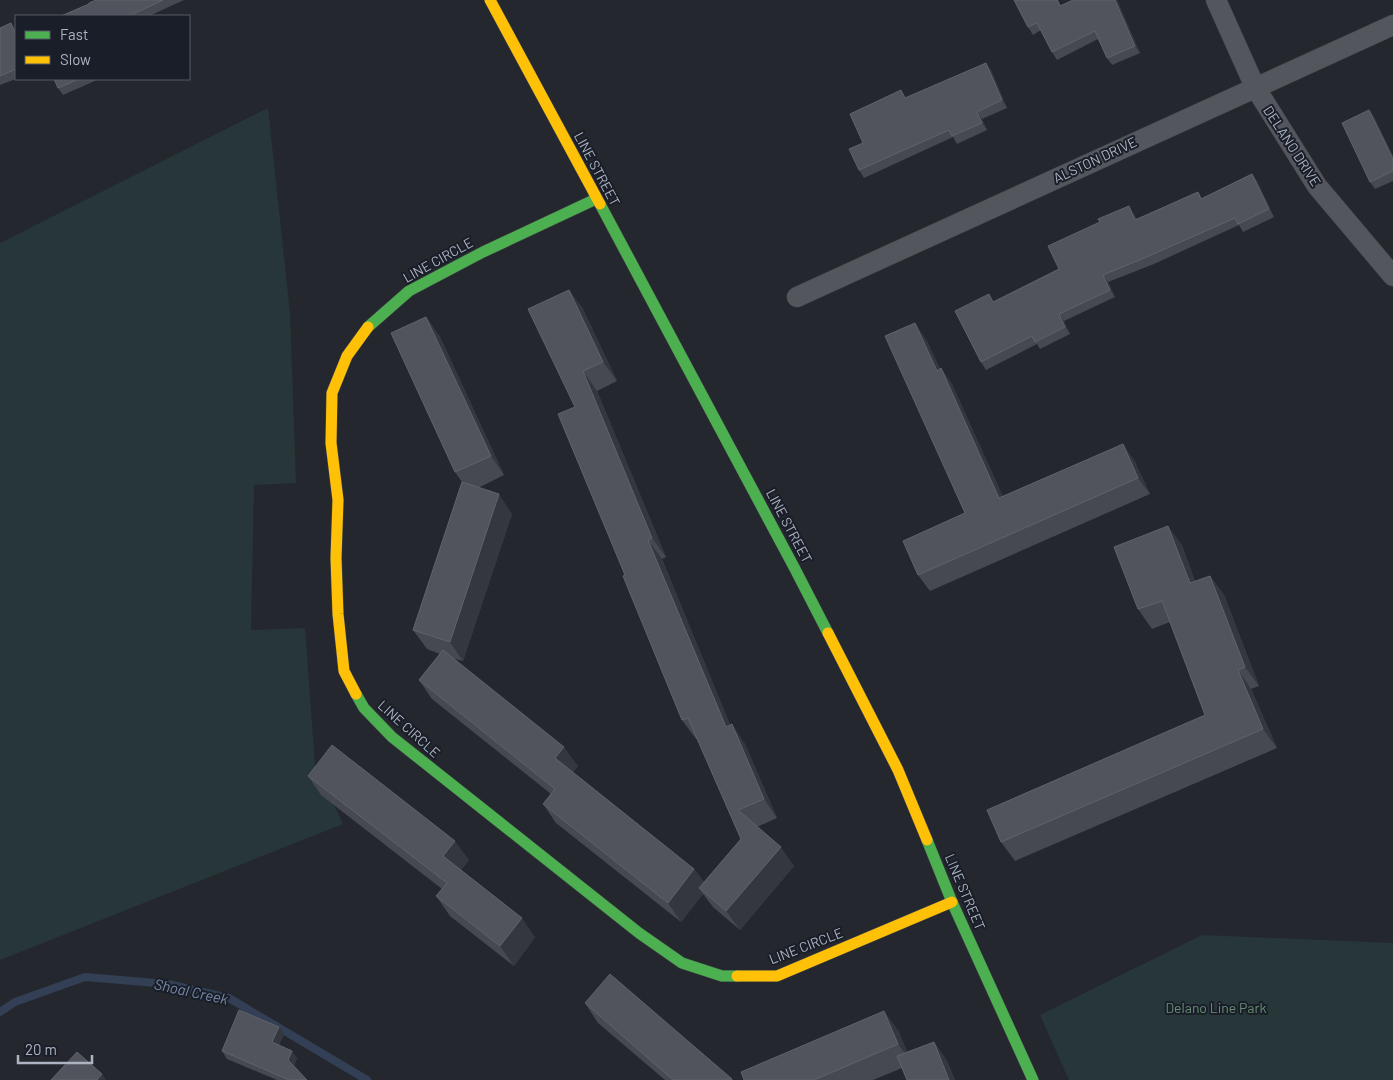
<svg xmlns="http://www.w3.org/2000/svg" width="1393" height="1080" font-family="Barlow,sans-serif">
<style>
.green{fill:#273638}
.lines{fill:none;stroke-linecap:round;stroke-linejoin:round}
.stream{stroke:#333f54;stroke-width:8}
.street-casing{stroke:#404247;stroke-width:21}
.fast-casing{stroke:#404247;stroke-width:12}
.slow-casing{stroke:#404247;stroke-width:12}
.street{stroke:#53565d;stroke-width:20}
.fast{stroke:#4caf50;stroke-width:11}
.slow{stroke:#ffc107;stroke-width:11}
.wall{fill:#464950}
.shaded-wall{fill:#34373d}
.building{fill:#51545c;stroke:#5f636c}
.labels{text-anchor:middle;stroke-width:4;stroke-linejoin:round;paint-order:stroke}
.street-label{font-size:14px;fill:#adb3c1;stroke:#191e28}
.park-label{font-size:14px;fill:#688e74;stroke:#191e28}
.water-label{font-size:15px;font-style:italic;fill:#7888a7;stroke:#191e28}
</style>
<rect width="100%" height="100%" fill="#24282e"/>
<path class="green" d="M 268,108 L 290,313 L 296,483 L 254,485 L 251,630 L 305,628 L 315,765 L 343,824 L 0,960 L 0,243 Z
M 1202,935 L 1393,943 L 1393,1080 L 1069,1080 L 1040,1015 Z"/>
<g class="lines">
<path class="stream" d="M 0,1012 L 15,1002 L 85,977 L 168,984 L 229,998 L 367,1080"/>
<g class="street-casing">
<path id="street" d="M 1216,0 L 1255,87 L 1317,186 L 1393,276
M 797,297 L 1393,25"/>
</g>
<g class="fast-casing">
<path id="fast" d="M 600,204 L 795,569 L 828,633
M 368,327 L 409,291 L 483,252 L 596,199
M 356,694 L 364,708 L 392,737 L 639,933 L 682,963 L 722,976 L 737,976
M 927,840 L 952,902 L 1033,1080"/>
</g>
<g class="slow-casing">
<path id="slow" d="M 490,0 L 600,204
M 828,633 L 898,770 L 927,840
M 356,694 L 344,671 L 338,614 L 336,558 L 338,500 L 331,443 L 332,393 L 347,356 L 368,327
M 737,976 L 777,976 L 952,902"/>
</g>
<use href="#street" class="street"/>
<use href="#fast" class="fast"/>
<use href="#slow" class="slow"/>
</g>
<path class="wall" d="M 96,0 L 184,0 L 149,16 L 61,16 L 89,4 Z
M 1014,0 L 1058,0 L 1061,6 L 1073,0 L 1117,0 L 1140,53 L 1112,65 L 1107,58 L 1098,39 L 1057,60 L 1052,52 L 1041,30 L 1033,35 L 1028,27 Z
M 11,23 L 16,31 L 16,79 L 0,85 L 0,28 Z
M 991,70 L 1007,108 L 982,119 L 987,130 L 957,144 L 953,137 L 864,178 L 859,170 L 863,143 L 907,98 Z
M 54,79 L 96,79 L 97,80 L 63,95 L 58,88 Z
M 1369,110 L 1374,117 L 1393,156 L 1393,181 L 1375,189 L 1370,182 Z
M 1252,174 L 1257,181 L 1274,217 L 1243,232 L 1239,225 L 1154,264 L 1108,282 L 1115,297 L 1064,321 L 1070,334 L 1040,349 L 1037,344 L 986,370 L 981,362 L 994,302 L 1059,269 L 1100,222 L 1134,214 L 1137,219 L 1198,192 L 1202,199 Z
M 569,290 L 583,309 L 617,381 L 597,391 L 666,557 L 662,559 L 730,725 L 745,744 L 777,818 L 757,827 L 794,866 L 740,930 L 713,907 L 703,894 L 681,922 L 556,823 L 543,804 L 551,794 L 432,699 L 419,680 L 440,654 L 427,649 L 413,630 L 462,482 L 455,472 L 426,317 L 440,337 L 504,475 L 478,488 L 512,514 L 463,661 L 452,658 L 578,766 L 573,772 L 694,869 L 704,882 L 741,839 L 697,739 L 696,739 L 682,720 L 625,575 L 575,407 Z
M 926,339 L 940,369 L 941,368 L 952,384 L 1003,497 L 1134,460 L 1150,494 L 930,591 L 918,575 L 965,513 Z
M 1182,545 L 1195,581 L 1210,576 L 1224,595 L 1259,686 L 1251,689 L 1277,748 L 1015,861 L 1001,842 L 1205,715 L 1170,622 L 1152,629 L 1138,609 Z
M 308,776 L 469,860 L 461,870 L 535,937 L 514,966 L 450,916 L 436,896 L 442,889 L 321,795 Z
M 585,1003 L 733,1080 L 665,1080 L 598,1023 Z
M 279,1027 L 284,1034 L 279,1045 L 297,1058 L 294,1066 L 307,1080 L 277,1080 L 227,1059 L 222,1051 Z
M 898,1030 L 907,1052 L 934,1042 L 947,1061 L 955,1080 L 907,1080 L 902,1068 L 873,1080 L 744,1080 Z"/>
<path class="shaded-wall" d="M 1115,0 L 1117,0 L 1140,53 L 1135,46 Z
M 11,23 L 16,31 L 16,35 Z
M 986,63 L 991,70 L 1007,108 L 1002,100 Z
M 1369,110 L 1374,117 L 1393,156 L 1393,159 Z
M 977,112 L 982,119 L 987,130 L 982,123 Z
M 1252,174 L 1257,181 L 1274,217 L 1269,209 Z
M 1129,206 L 1134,214 L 1140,227 L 1135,220 Z
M 1103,275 L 1108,282 L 1115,297 L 1110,290 Z
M 569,290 L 583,309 L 617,381 L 603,362 Z
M 1059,314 L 1064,321 L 1070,334 L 1065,327 Z
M 426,317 L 440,337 L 504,475 L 491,456 Z
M 915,323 L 926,339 L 948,386 L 937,371 Z
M 941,368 L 952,384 L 1011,514 L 999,498 Z
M 583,371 L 597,391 L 666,557 L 652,538 Z
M 1123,444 L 1134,460 L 1150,494 L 1138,478 Z
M 499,494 L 512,514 L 463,661 L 450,642 Z
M 1168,526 L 1182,545 L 1203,603 L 1190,583 Z
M 648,540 L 662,559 L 739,746 L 726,727 Z
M 1210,576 L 1224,595 L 1259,686 L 1245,667 Z
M 1238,670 L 1251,689 L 1277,748 L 1263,729 Z
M 732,724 L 745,744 L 777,818 L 764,799 Z
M 564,747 L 578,766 L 569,778 L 555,758 Z
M 455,841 L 469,860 L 456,876 L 443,856 Z
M 781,847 L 794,866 L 740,930 L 726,911 Z
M 694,869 L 708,888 L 699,888 L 703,894 L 681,922 L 668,903 Z
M 522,918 L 535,937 L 514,966 L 500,946 Z
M 884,1011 L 898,1030 L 912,1063 L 898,1044 Z
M 279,1027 L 284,1034 L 277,1049 L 272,1042 Z
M 934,1042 L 947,1061 L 955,1080 L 949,1080 Z
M 292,1051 L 297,1058 L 293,1067 L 288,1060 Z
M 102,1074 L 106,1080 L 97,1080 Z"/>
<path class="building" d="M 96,0 L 163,0 L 129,16 L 61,16 L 89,4 L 89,3 Z
M 1014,0 L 1057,0 L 1060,6 L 1073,0 L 1115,0 L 1135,46 L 1107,58 L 1095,31 L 1052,52 L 1037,23 L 1028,27 Z
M 11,23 L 16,35 L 16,69 L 0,76 L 0,28 Z
M 986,63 L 1002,100 L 977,112 L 982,123 L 952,136 L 949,130 L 859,170 L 849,149 L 863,143 L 850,114 L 901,90 L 905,98 Z
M 54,79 L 79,79 L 58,88 Z
M 1369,110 L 1393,159 L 1393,171 L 1370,182 L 1342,123 Z
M 1252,174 L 1269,209 L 1238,224 L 1235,218 L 1149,256 L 1103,275 L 1110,290 L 1059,314 L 1065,327 L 1035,342 L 1032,336 L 981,362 L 955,311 L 989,294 L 993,302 L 1059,269 L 1048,246 L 1100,222 L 1098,219 L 1129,206 L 1135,220 L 1198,192 L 1201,199 Z
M 569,290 L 603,362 L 583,371 L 652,538 L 648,540 L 726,727 L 732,724 L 764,799 L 738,810 L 781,847 L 726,911 L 699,888 L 741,839 L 688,718 L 682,720 L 623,576 L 625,575 L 558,414 L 575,407 L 528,309 Z
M 426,317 L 491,456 L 455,472 L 391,333 Z
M 915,323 L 937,371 L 941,368 L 999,498 L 1123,444 L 1138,478 L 918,575 L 903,541 L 965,513 L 885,336 Z
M 462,482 L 499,494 L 450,642 L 413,630 Z
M 1168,526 L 1190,583 L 1210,576 L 1245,667 L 1238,670 L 1263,729 L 1001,842 L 987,810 L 1205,715 L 1162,601 L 1138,609 L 1114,547 Z
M 443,650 L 564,747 L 555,758 L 694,869 L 668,903 L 543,804 L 555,789 L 419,680 Z
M 332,745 L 455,841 L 443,856 L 522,918 L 500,946 L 436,896 L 447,883 L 308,776 Z
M 610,974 L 732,1079 L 731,1080 L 673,1080 L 585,1003 Z
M 239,1010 L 279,1027 L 272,1042 L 292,1051 L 288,1060 L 307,1080 L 289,1080 L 222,1051 Z
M 884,1011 L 898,1044 L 814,1080 L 744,1080 L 741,1072 Z
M 934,1042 L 949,1080 L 907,1080 L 897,1056 Z
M 77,1052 L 102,1074 L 97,1080 L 51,1080 Z"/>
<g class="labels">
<g class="street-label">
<text transform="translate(1292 146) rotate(57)" y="5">DELANO DRIVE</text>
<text transform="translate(1095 160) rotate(-25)" y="5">ALSTON DRIVE</text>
<text transform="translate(597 169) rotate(62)" y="5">LINE STREET</text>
<text transform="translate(438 260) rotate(-29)" y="5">LINE CIRCLE</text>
<text transform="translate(789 526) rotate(62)" y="5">LINE STREET</text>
<text transform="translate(409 729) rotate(42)" y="5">LINE CIRCLE</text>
<text transform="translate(965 892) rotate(67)" y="5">LINE STREET</text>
<text transform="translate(806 946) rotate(-21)" y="5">LINE CIRCLE</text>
</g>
<g class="park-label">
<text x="1216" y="1013">Delano Line Park</text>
</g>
<g class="water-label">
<text transform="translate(191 992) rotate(12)" y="5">Shoal Creek</text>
</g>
</g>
<rect x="15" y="15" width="175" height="65" fill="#191e28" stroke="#545a65"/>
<rect x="25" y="31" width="25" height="8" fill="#4caf50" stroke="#545a65"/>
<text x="60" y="40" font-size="15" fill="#adb3c1">Fast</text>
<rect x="25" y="56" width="25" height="8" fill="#ffc107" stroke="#545a65"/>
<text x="60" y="65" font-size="15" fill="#adb3c1">Slow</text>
<path d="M18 1055v8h74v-8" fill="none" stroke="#adb3c1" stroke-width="2.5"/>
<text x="25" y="1055" font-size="15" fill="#adb3c1" stroke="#191e28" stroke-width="4" paint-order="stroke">20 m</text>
</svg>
